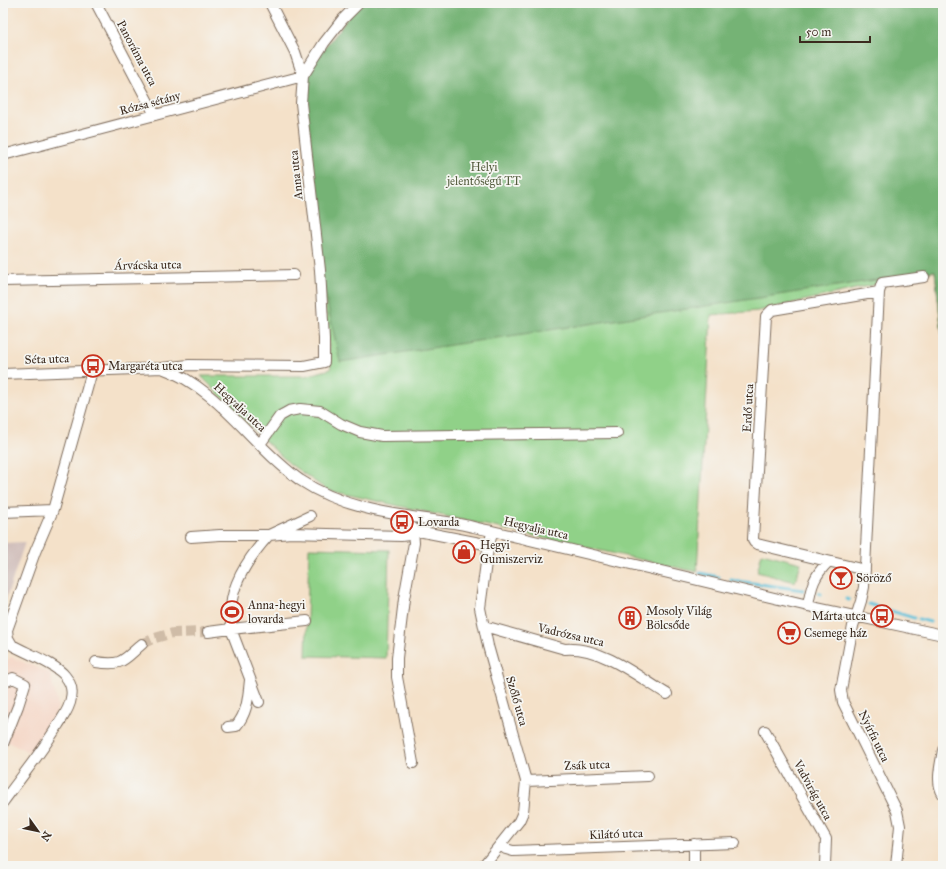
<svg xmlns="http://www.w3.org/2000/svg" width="946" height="869" font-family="'IM FELL Great Primer',serif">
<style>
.built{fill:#f5d3c1}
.industrial{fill:#d1c0bc}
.green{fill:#90d188;stroke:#667e53}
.forest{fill:#74b374;stroke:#586e49}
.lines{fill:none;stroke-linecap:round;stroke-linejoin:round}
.stream{stroke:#5abfd8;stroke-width:3}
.minor-tunnel{stroke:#cfbca7;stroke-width:10;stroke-dasharray:10 5;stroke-linecap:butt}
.minor-casing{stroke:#7c6a5a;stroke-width:12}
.minor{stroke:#fff;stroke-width:10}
.labels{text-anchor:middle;stroke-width:3.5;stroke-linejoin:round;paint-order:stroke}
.street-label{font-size:12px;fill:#3b2a1e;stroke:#f6f6f2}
.park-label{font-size:12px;fill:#545c3e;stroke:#f6f6f2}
.poi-label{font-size:12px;fill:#3b2a1e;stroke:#f6f6f2;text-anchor:start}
</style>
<rect width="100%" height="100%" fill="#f6f6f2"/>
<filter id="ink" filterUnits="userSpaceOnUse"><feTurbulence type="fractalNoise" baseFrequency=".025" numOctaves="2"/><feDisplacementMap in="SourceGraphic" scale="8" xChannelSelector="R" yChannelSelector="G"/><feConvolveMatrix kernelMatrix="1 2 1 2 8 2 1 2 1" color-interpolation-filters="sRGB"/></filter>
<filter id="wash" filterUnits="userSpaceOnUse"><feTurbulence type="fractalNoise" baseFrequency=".012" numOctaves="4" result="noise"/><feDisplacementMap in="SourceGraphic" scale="16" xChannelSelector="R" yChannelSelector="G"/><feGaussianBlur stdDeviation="0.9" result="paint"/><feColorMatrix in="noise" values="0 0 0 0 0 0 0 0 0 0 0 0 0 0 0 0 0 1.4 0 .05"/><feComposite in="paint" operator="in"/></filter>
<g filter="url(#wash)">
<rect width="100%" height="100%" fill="#f4e1c9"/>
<path class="built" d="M 11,657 L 50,673 L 58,706 L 49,732 L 31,753 L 3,740 L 3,664 Z"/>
<path class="industrial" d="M 25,542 L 3,608 L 3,543 Z"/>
<path class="green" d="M 943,3 L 943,344 L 935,271 L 758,311 L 711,315 L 697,572 L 327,490 L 290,464 L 263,439 L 201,376 L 305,376 L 331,369 L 306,102 Z
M 309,548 L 389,550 L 386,658 L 306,656 Z
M 762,553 L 801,563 L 795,582 L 757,572 Z"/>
<path class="forest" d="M 359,3 L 943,3 L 943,344 L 935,271 L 340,362 L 320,270 L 303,76 Z"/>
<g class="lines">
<path class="stream" d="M 700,573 L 719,577
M 731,580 L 803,590
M 819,593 L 821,594
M 846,599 L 849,600
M 869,604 L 914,618
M 919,619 L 930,622
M 938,624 L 943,625"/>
</g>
</g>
<g filter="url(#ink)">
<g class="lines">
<path class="minor-tunnel" d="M 142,644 L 155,638 L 173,633 L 208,632"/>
<g class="minor-casing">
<path id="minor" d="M 96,3 L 155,115
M 3,155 L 303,76 L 295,52 L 270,3
M 3,281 L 294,275
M 162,368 C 219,388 252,446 300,480 C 346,511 401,515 454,523 C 467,525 480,529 492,531 L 808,606 L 943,635
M 3,374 L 162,368 L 189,365 L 304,366 L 324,362 L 324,339 L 320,270 L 301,103 L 303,76 L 324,43 L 342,20 L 359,3
M 260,444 L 280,416 L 289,411 L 300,409 L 320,411 L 341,424 L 360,432 L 382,436 L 617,433
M 3,512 L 53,510
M 191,537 L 220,535 L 269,535 L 310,516
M 865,570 L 757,544 L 754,542 L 753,539 L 766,316 L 772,310 L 879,292
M 808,606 C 811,586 814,576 828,562
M 307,621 L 231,629 C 231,622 231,614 231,607 C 233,580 251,555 269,535 L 291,533 L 401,536 L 409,535 L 413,530 L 485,544 L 490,543
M 484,626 L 565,649 C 601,646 637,676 667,694
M 208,632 L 231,629 L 259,702
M 96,662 C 123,666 122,661 142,644
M 3,683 L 13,678 L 25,684 L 18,706 L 3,744
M 228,727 L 236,726 C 248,712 248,697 250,680
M 765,731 L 826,839 L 825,866
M 943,750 C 941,764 935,782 943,794
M 413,763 L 397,677 L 397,658 L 404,599 L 414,543 L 413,528
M 526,781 L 648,776
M 3,802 C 21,777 42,752 58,725 C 63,717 70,708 71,698 C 73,690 70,682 65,676 C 56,664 26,653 12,645 L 8,638 L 7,630 L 35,552 L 53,510 L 92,371
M 694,844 L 694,866
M 500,845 L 506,849 L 513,851 L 735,843
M 483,866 L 519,821 L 523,812 L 526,781 L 488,646 L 480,608 L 487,555 L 491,537
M 896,866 L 900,826 L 897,811 L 843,702 L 841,690 L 853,626 L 861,601 L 864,587 L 879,292 L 882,283 L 924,277"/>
</g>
<use href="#minor" class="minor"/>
</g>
</g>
<defs>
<g id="bus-ring" transform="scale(1.15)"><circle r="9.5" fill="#f6f6f2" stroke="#c8321e" stroke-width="1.5"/><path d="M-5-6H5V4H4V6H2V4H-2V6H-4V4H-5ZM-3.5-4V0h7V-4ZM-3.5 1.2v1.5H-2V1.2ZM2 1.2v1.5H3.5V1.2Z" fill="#c8321e"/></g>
<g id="shop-ring" transform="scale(1.15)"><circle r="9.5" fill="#f6f6f2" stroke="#c8321e" stroke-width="1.5"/><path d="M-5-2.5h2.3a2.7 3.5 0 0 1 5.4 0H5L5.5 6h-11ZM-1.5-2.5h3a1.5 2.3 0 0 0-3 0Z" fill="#c8321e"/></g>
<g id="bar-ring" transform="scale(1.15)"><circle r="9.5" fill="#f6f6f2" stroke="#c8321e" stroke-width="1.5"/><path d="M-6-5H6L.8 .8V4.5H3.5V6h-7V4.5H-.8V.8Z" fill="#c8321e"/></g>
<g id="stadium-ring" transform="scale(1.15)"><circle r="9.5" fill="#f6f6f2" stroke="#c8321e" stroke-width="1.5"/><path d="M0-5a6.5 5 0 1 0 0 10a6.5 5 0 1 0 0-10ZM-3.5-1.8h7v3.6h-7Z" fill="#c8321e"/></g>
<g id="building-ring" transform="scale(1.15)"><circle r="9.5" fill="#f6f6f2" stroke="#c8321e" stroke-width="1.5"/><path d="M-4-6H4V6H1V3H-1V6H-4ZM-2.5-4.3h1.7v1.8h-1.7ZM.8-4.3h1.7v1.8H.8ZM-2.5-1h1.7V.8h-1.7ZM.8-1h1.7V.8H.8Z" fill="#c8321e"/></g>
<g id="supermarket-ring" transform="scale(1.15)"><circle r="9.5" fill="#f6f6f2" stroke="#c8321e" stroke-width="1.5"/><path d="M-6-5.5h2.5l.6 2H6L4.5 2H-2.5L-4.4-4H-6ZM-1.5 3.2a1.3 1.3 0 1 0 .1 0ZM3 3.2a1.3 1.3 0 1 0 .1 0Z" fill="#c8321e"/></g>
</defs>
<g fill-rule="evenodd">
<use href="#bus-ring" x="93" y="366"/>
<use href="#bus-ring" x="402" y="522"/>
<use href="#shop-ring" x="464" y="552"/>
<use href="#bar-ring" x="841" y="578"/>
<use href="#stadium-ring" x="232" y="612"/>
<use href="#bus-ring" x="882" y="616"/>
<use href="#building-ring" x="630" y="618"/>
<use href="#supermarket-ring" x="789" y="633"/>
</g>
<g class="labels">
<g class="street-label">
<text transform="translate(137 53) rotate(62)" y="4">Panoráma utca</text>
<text transform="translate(150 103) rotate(-15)" y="4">Rózsa sétány</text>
<text transform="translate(296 175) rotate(-96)" y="4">Anna utca</text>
<text transform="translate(148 265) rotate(-1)" y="4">Árvácska utca</text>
<text transform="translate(47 359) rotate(-2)" y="4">Séta utca</text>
<text transform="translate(240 407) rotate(43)" y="4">Hegyalja utca</text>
<text transform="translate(748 408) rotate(-87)" y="4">Erdő utca</text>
<text transform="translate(536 528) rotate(13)" y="4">Hegyalja utca</text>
<text transform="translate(571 635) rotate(13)" y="4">Vadrózsa utca</text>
<text transform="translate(517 701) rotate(74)" y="4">Szőlő utca</text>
<text transform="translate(874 736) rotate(64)" y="4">Nyírfa utca</text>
<text transform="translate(587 765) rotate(-2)" y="4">Zsák utca</text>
<text transform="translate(813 790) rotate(61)" y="4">Vadvirág utca</text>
<text transform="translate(616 834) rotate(-2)" y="4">Kilátó utca</text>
</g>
<g class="park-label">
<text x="484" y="171">Helyi<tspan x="484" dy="14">jelentőségű TT</tspan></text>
</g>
<g class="poi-label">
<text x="108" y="370">Margaréta utca</text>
<text x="418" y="526">Lovarda</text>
<text x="480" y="549">Hegyi<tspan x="480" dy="14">Gumiszerviz</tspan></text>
<text x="856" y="582">Söröző</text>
<text x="248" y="609">Anna-hegyi<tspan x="248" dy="14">lovarda</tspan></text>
<text x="646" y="615">Mosoly Világ<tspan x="646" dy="14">Bölcsőde</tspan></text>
<text x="866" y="620" text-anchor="end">Márta utca</text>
<text x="804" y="637">Csemege ház</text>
</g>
</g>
<rect width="946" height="869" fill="none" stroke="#f6f6f2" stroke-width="16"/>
<g transform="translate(38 831) rotate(123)" stroke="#f6f6f2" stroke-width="3" paint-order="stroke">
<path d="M0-3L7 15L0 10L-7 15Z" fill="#3b2a1e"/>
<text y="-6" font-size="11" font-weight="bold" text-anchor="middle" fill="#3b2a1e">N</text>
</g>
<path d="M800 36v6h70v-6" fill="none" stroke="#3b2a1e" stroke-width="2"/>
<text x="806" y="36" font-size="12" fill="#3b2a1e" stroke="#f6f6f2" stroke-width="3" paint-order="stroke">50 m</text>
</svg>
